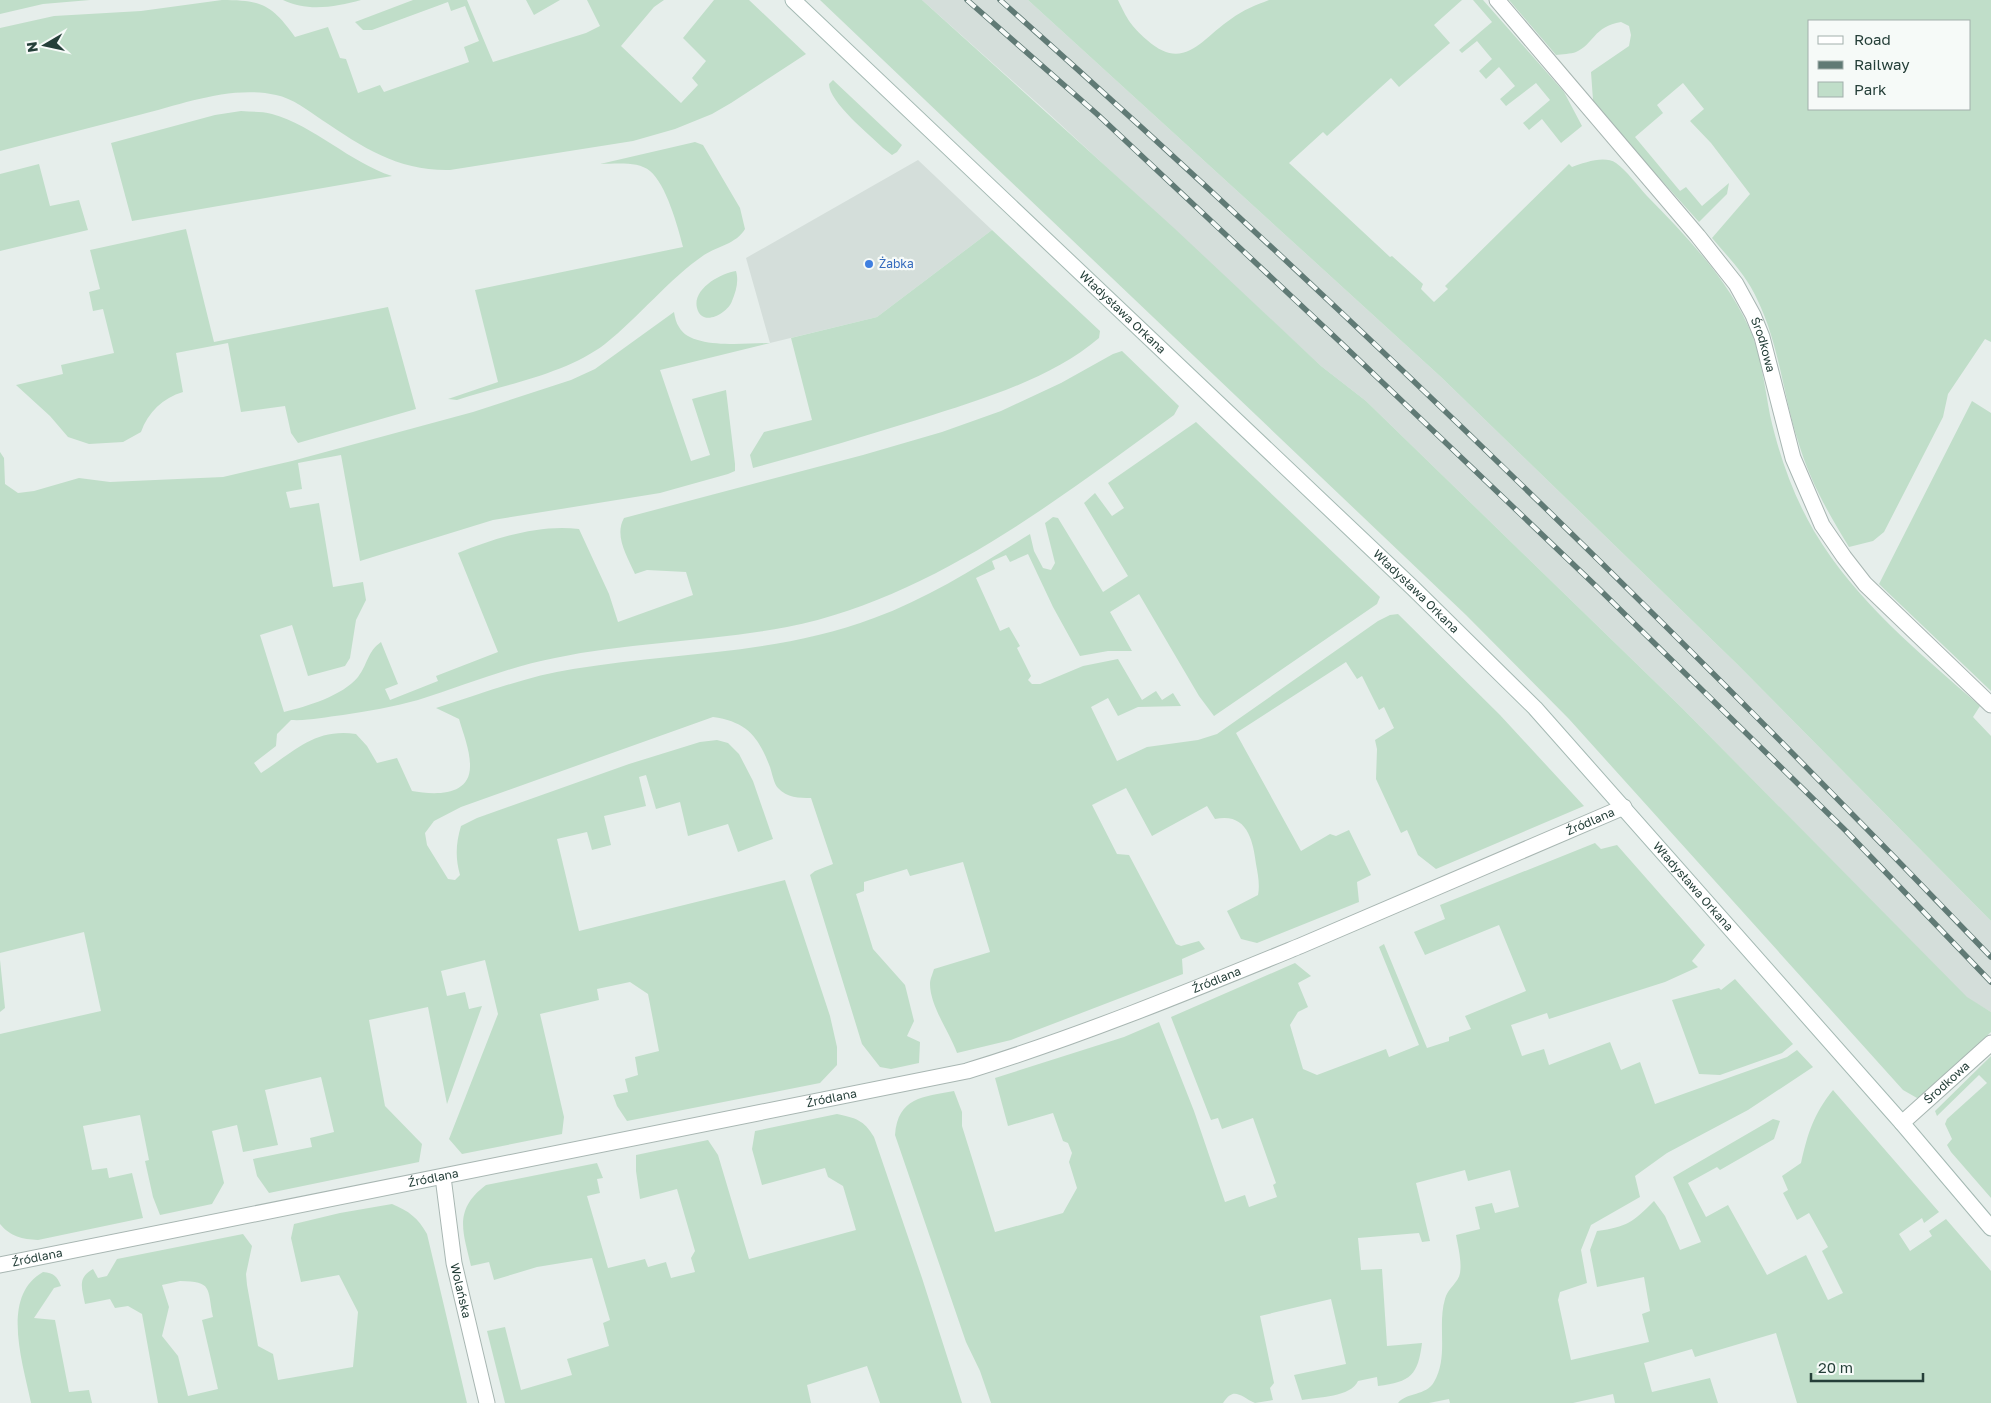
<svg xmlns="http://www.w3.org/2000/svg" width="1991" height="1403" font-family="'Golos Text',sans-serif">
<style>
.built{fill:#d4deda}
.green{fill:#c0dec9;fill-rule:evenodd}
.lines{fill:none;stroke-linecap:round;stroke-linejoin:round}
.street-casing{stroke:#a8b6b2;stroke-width:17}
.secondary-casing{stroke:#a4b9b3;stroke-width:17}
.street{stroke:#fff;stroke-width:15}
.secondary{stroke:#fff;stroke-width:15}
.rail-casing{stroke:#607a75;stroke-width:5.5}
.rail{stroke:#f6faf8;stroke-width:4;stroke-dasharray:11;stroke-linecap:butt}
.shop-dot{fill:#3f7fe0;stroke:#f6faf8;stroke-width:2}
.labels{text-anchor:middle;stroke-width:4.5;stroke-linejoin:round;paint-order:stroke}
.shop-label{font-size:12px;fill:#366cbe;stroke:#f6faf8;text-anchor:start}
.street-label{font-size:12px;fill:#253f39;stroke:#f6faf8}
</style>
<rect width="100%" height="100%" fill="#e6eeeb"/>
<path class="built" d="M 922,0 L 1028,0 L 1441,377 L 1737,664 L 1991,921 L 1991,1012 L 1967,998 L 1681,707 L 1366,401 L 1321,366 L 1045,110 Z
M 918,160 L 992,230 L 877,317 L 770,343 L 746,258 Z"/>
<path class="green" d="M 0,0 L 90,0 L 43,4 L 0,14 Z
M 222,0 C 262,0 272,5 295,37 L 328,27 L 340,58 L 346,59 L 358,93 L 380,85 L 384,92 L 469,62 L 464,47 L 479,41 L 465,6 L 451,11 L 448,2 L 372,30 L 363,30 L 355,22 L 413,0 L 467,0 L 493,62 L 586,33 L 600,26 L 587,0 L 664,0 L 654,7 L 621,46 L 681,103 L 698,85 L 692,78 L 706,61 L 683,38 L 714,0 L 749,0 L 806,54 L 731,103 L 712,114 L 675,129 L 633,141 L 450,170 C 398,171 364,148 322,120 C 309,111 292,98 276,95 C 231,85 183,104 139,115 C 93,127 46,139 0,151 L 0,28 L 54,16 L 141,11 Z
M 283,0 L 361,0 C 336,7 307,12 283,0 Z
M 526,0 L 560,0 L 534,15 Z
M 820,0 L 922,0 L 1174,228 L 1321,366 L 1366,401 L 1681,707 L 1967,997 L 1991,1012 L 1991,1032 L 1923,1095 L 1917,1098 L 1903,1090 L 1569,719 L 1466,615 Z
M 1028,0 L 1118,0 C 1127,19 1131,26 1147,40 C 1184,73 1201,39 1231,19 C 1243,10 1256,5 1269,0 L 1462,0 L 1434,25 L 1450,43 L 1399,87 L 1391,78 L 1327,136 L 1323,132 L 1289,163 L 1390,257 L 1392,256 L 1423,284 L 1421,289 L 1434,302 L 1448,289 L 1445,286 L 1569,164 L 1572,167 C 1584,163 1604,155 1616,163 C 1627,171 1637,185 1647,196 C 1688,238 1731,282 1753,337 C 1762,362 1765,389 1770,415 C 1779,455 1793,495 1814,531 C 1856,602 1920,653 1980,706 L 1973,717 L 1991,736 L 1991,921 L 1737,664 L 1441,377 Z
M 1473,0 L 1483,0 L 1564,92 L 1582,126 L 1561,143 L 1542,119 L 1529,130 L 1523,123 L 1550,100 L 1536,83 L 1506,106 L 1500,99 L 1515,86 L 1499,67 L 1486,79 L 1479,71 L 1492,59 L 1477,41 L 1462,53 L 1459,50 L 1492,22 Z
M 1509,0 L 1991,0 L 1991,342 L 1985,339 L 1948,394 L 1943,417 L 1884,532 L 1873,541 L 1849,547 C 1828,513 1809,479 1798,441 C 1783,394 1779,344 1757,299 C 1747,276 1728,257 1712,238 L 1750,194 L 1711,143 L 1690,121 L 1704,109 L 1683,83 L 1657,105 L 1663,113 L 1635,137 L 1680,191 L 1686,187 L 1702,206 L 1729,183 L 1727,194 L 1699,222 L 1610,123 L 1593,100 L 1591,72 L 1629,46 L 1631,35 L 1629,26 L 1621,22 C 1594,26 1593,45 1576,52 C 1571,54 1562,54 1556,55 ZM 1810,21 L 1970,21 L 1970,109 L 1810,109 Z
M 833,80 L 902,145 L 897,152 L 892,155 L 883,148 C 870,135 829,102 829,84 Z
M 241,111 C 251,112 262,111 272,114 C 315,126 349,162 392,176 L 132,221 L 111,143 L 215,115 Z
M 695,142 L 703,145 L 740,208 L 745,229 C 736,244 718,246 704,255 C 669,279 639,317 605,344 C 566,374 504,385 457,400 L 448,399 L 498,382 L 475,290 L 683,247 C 678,227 666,184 650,171 C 638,161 616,164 600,164 Z
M 39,164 L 50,206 L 79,200 L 88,230 L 0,251 L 0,174 Z
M 186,229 L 214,342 L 388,307 L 416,409 L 298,443 L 291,433 L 285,406 L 241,412 L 228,343 L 176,353 L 183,392 C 163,398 148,412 141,432 L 123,442 L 89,444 L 68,437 L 50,416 L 16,385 L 63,374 L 61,365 L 114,353 L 103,309 L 93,311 L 89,292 L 100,289 L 90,250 Z
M 992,230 L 1100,331 L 1099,338 C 1051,379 980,400 920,419 C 865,436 809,453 753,468 L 750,455 L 764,432 L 812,420 L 791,338 L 877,317 Z
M 736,271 C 739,282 736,291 732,301 C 728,313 702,328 697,308 C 692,289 721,273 736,271 Z
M 674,312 C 675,317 676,323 679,327 C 691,350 747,343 770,343 L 660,370 L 691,461 L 710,455 L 692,399 L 726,390 L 735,464 L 735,471 L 728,474 L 660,493 L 493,520 L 360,561 L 341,455 L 298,463 L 302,489 L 286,492 L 290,508 L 319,503 L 333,587 L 363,582 L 366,600 L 356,620 L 350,658 L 345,666 L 308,676 L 292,625 L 260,635 L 284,712 C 308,706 342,696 358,677 C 368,664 367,652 381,642 L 398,684 L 385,689 L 390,700 L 438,681 L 436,676 L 498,652 L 458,553 C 495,538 539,524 579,529 L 609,594 L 618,622 L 693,595 L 686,572 L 647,570 L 635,574 C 627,556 614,536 624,518 L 863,455 L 942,432 L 1001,411 L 1061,383 L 1113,354 L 1122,351 L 1179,406 L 1174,415 C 1057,500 932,598 787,627 C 710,642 631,642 555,658 C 508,667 463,686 418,700 C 393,707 368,711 343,715 C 325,717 308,721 291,720 L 277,734 L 276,746 L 254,763 L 261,773 C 294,752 314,728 356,734 L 367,746 L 377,763 L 397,758 L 412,791 C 434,795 471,797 470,765 C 470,750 463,733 459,719 L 436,708 C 481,694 527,676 573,669 C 675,652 776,655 874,618 C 929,598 980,565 1030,534 L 1034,551 L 1043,568 L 1051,570 L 1055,563 L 1045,523 L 1053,517 L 1058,518 L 1103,592 L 1128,576 L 1084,503 L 1095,493 L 1112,516 L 1124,508 L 1108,483 L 1196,422 L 1380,597 L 1377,604 L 1214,716 L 1199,696 L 1139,594 L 1110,612 L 1132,651 L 1108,651 L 1080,656 L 1053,607 L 1028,554 L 1010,562 L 1006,555 L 992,561 L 995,569 L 976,578 L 1000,631 L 1009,627 L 1020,646 L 1017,648 L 1031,676 L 1028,680 L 1032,684 L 1040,684 L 1083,666 L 1118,659 L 1142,700 L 1156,691 L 1162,700 L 1173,693 L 1181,706 L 1138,707 L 1118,716 L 1108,698 L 1091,707 L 1117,761 L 1147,747 L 1198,740 L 1217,734 L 1378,621 L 1390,615 L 1398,614 L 1500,715 L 1584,806 L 1436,869 L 1418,855 L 1407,830 L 1401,833 L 1376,779 L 1377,749 L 1375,740 L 1394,728 L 1384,707 L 1379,710 L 1362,676 L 1357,679 L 1346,662 L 1236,733 L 1301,851 L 1330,834 L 1336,836 L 1349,830 L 1371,875 L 1357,882 L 1359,902 L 1257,943 L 1241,939 L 1227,911 L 1258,895 C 1260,885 1258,875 1256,864 C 1253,840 1247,812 1215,819 L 1207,806 L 1152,836 L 1126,788 L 1092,805 L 1117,854 L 1129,855 L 1176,944 L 1181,946 L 1199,941 L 1205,949 L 1182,959 L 1183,974 L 1011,1040 L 957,1053 C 950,1033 930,1006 930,984 C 930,979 933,973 934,969 L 990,952 L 963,862 L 910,876 L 907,869 L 864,882 L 864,891 L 856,894 L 873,949 L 905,985 L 914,1021 L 907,1036 L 920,1042 L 919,1063 L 891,1069 L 880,1067 L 862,1044 L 810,875 L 815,871 L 833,864 L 811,798 C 799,798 787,798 778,788 C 774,784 772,773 770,767 C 758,736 747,722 713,717 L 461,807 L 434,821 L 425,833 L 427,845 L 448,879 L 455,880 L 460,875 C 455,857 456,843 461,826 L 477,818 L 629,764 L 700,742 L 717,740 L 728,743 L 739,754 L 753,781 L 773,839 L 738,852 L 728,824 L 688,836 L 680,802 L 656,809 L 646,775 L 639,777 L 646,806 L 604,816 L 611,845 L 592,850 L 587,832 L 557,839 L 579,931 L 785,880 L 830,1016 L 837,1047 L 837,1065 L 820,1083 L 627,1121 L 617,1106 L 613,1095 L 628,1092 L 625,1079 L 638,1075 L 635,1057 L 659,1051 L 648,994 L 630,982 L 597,989 L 599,1000 L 540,1014 L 564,1117 L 562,1134 L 462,1154 L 449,1139 L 498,1014 L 485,960 L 441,971 L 447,996 L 465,992 L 469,1009 L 482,1006 L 447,1104 L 428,1007 L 369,1020 L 385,1106 L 422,1144 L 419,1162 L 269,1193 L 257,1176 L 253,1159 L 312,1147 L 310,1138 L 334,1132 L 321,1077 L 265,1090 L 278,1145 L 243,1152 L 237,1125 L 212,1131 L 224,1183 L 212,1204 L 160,1215 L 153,1197 L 145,1161 L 149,1160 L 140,1115 L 83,1126 L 92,1170 L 107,1168 L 109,1178 L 132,1173 L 143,1218 L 38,1240 C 22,1239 11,1237 0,1224 L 0,1034 L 101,1011 L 84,932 L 0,953 L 0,452 L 4,458 L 5,484 L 18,493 L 34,491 L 79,478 L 110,482 L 223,477 L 292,461 L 473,412 L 571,380 L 595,369 Z
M 1972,401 L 1991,413 L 1991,691 L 1879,584 Z
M 1595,843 L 1601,849 L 1617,845 L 1705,945 L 1692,961 L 1698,967 L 1665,982 L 1549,1019 L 1547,1013 L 1511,1025 L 1522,1056 L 1544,1049 L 1549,1065 L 1610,1042 L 1621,1070 L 1640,1062 L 1655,1104 L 1787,1057 L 1797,1050 L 1813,1067 L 1748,1110 L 1667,1153 L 1635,1176 L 1640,1197 L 1591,1225 L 1581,1250 L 1587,1283 L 1560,1292 L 1558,1300 L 1571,1360 L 1649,1342 L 1642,1314 L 1650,1311 L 1644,1277 L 1597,1287 L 1590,1250 L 1597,1231 C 1627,1227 1633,1222 1654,1201 L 1665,1216 L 1680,1250 L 1701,1242 L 1673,1177 L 1773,1119 L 1780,1121 L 1774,1139 L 1720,1170 L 1717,1167 L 1688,1183 L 1706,1217 L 1728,1205 L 1767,1275 L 1806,1255 L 1828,1300 L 1843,1293 L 1822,1251 L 1828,1247 L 1809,1213 L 1797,1220 L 1783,1193 L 1788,1190 L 1782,1176 L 1801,1163 C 1808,1133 1813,1115 1833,1090 L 1939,1212 L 1924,1223 L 1922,1218 L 1899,1234 L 1910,1251 L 1932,1236 L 1929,1231 L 1946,1219 L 1991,1271 L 1991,1403 L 1797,1403 L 1776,1333 L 1695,1357 L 1692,1349 L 1644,1363 L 1652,1392 L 1710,1378 L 1718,1403 L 1615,1403 L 1613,1394 L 1573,1403 L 1450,1403 L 1449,1399 L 1429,1403 L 1398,1403 C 1407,1392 1426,1396 1434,1382 C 1449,1356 1437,1326 1445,1299 C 1447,1289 1459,1282 1460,1273 C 1462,1261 1458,1247 1456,1235 L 1480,1229 L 1475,1207 L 1492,1203 L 1495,1213 L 1519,1207 L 1510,1170 L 1468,1181 L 1465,1170 L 1416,1183 L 1430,1241 L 1422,1242 L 1419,1233 L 1358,1238 L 1361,1270 L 1382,1269 L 1387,1346 L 1422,1343 C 1418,1375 1411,1382 1378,1386 L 1377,1377 L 1358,1381 C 1351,1397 1318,1397 1302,1400 L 1294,1375 L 1346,1364 L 1331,1299 L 1260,1316 L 1274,1383 L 1270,1388 L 1273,1400 L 1255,1403 C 1240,1396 1234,1386 1223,1403 L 991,1403 L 980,1371 L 966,1342 L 895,1135 C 898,1097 923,1097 954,1091 L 962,1112 L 962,1126 L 995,1232 L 1063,1213 L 1077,1188 L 1069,1162 L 1072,1153 L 1068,1143 L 1063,1141 L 1053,1113 L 1008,1126 L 995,1078 L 1124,1037 L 1159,1022 L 1194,1111 L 1225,1202 L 1245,1195 L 1249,1207 L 1277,1197 L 1273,1185 L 1276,1183 L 1253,1118 L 1222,1129 L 1218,1118 L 1211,1120 L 1171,1017 L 1295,963 L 1311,976 L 1298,983 L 1308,1007 L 1298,1012 L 1290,1025 L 1303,1069 L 1317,1075 L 1386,1049 L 1389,1057 L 1419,1045 L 1379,947 L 1384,944 L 1427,1048 L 1449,1041 L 1449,1037 L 1471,1029 L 1465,1016 L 1526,991 L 1499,925 L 1425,955 L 1414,932 L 1445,919 L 1440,905 Z
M 0,960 L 5,1008 L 0,1012 Z
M 1735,979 L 1793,1044 L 1782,1053 L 1720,1075 L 1699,1074 L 1672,1000 L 1719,988 L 1721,990 Z
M 1991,1056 L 1991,1198 L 1951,1152 L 1947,1145 L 1952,1139 L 1945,1124 L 1947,1119 L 1987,1083 L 1979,1075 L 1937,1116 L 1935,1111 Z
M 837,1114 C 856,1118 864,1120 874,1137 L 922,1278 L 962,1403 L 880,1403 L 867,1366 L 807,1385 L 811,1403 L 505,1403 L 487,1331 L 505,1327 L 521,1390 L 572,1375 L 567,1359 L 609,1346 L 603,1323 L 610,1320 L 592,1258 L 537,1267 L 494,1280 L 489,1262 L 471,1266 C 463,1231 453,1210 486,1185 L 597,1163 L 603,1178 L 597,1179 L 600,1193 L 587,1196 L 608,1268 L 645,1259 L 648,1267 L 666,1262 L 671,1278 L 695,1272 L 691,1258 L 695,1251 L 677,1189 L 640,1199 L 636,1171 L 636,1155 L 708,1140 L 718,1155 L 749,1259 L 856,1230 L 843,1186 L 828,1177 L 825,1168 L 762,1185 L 752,1149 L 755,1131 Z
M 392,1204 C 409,1211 418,1218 427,1234 L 467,1403 L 158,1403 L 142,1314 L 128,1306 L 115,1308 L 110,1299 L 85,1304 C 82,1288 77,1278 93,1269 L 98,1278 L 107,1276 L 117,1259 L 243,1234 L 252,1246 L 246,1274 L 247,1285 L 258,1346 L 273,1354 L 278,1380 L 353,1367 L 358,1312 L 339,1275 L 301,1282 L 291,1238 L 294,1224 L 340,1213 ZM 180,1281 C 213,1282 207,1287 213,1317 L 202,1320 L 218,1389 L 188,1396 L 178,1356 L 162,1336 L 169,1307 L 162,1285 Z
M 43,1272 C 54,1273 57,1276 61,1286 L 54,1288 L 34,1318 L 55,1320 L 69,1392 L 89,1390 L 92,1403 L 31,1403 C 23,1363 0,1296 43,1272 Z"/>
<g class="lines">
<g class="street-casing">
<g id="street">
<path id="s1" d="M 1497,0 L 1698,236 L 1736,284 L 1753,315 L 1762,337 L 1793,458 L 1822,525 L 1844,557 L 1865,584 L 1991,705"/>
<path id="s2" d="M 1902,1123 L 1991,1043"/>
<path id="s3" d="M 443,1177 L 454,1263 L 487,1403"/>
<path id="s4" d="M 0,1265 L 967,1071 C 1081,1036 1190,991 1300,946 C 1408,900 1516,854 1624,807"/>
</g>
</g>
<g class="secondary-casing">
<g id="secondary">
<path id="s5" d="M 793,0 L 1413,588 L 1535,708 L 1902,1123 L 1991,1228"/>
</g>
</g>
<use href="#street" class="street"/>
<use href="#secondary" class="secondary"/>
<g class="rail-casing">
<path id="rail" d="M 967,0 L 1097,114 L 1338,340 L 1597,587 L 1846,831 L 1991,982
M 1000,0 C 1343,305 1673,626 1991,957"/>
</g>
<use href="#rail" class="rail"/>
</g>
<circle class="shop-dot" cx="869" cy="264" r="5"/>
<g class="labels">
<g class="shop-label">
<text x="879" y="268">Żabka</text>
</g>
<g class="street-label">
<text dy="4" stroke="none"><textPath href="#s5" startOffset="454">Władysława Orkana</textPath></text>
<text dy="4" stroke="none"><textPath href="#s1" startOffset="438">Środkowa</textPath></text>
<text dy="4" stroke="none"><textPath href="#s5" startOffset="859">Władysława Orkana</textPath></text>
<text dy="4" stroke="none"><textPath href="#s4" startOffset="1658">Źródlana</textPath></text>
<text dy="4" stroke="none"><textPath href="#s5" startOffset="1264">Władysława Orkana</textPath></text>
<text dy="4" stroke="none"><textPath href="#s4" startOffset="1252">Źródlana</textPath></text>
<text dy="4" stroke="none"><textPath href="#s2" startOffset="60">Środkowa</textPath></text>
<text dy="4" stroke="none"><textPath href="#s4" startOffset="848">Źródlana</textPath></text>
<text dy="4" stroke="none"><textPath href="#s4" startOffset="442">Źródlana</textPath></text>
<text dy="4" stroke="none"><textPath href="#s4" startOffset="38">Źródlana</textPath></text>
<text dy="4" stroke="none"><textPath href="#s3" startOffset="115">Wolańska</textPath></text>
</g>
</g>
<rect x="1808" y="20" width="162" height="90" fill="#f6faf8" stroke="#a2afac"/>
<rect x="1818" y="36" width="25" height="8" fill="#ffffff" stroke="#a2afac"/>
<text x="1854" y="45" font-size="15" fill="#253f39">Road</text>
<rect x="1818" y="61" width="25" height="8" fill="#607a75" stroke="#a2afac"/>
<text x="1854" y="70" font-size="15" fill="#253f39">Railway</text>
<rect x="1818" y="82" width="25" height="15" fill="#c0dec9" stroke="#a2afac"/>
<text x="1854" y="95" font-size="15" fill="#253f39">Park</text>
<g transform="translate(45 45) rotate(261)" stroke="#f6faf8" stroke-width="4" paint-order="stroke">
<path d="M0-4L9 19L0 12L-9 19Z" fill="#253f39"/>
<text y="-8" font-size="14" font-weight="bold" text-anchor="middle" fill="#253f39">N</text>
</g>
<path d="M1811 1373v8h112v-8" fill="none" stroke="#253f39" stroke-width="2.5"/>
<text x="1818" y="1373" font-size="15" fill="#253f39" stroke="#f6faf8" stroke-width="4" paint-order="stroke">20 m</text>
</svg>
